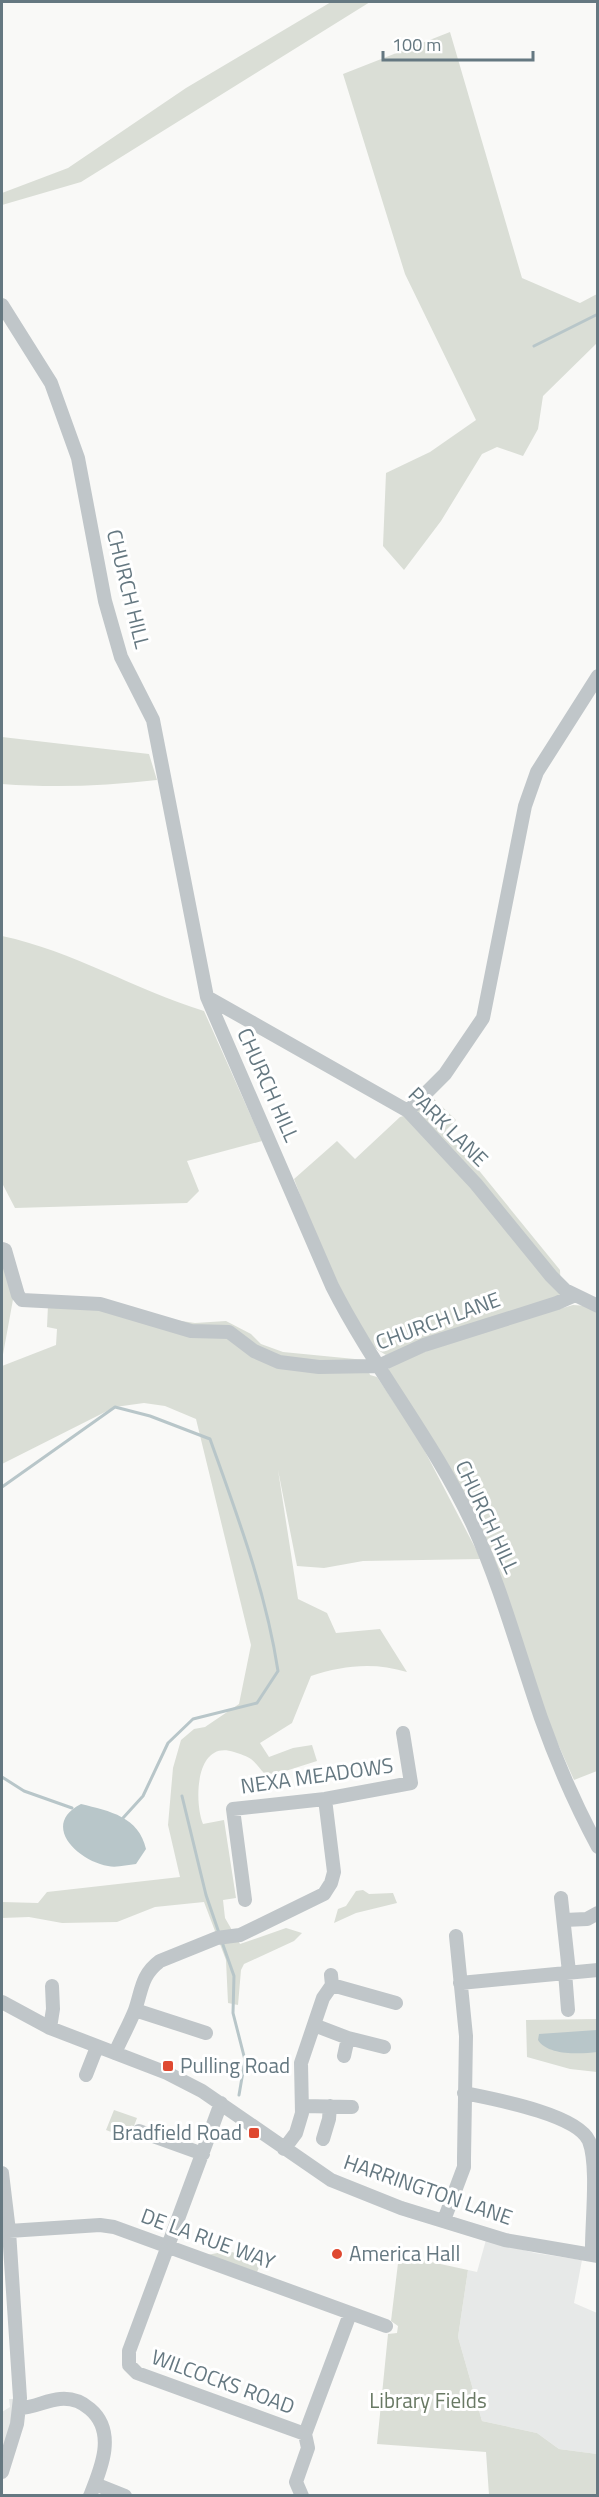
<svg xmlns="http://www.w3.org/2000/svg" width="599" height="2497" font-family="'Titillium Web',sans-serif">
<style>
.built{fill:#e7e9e8}
.green{fill:#daded6}
.water{fill:#b8c6c9}
.lines{fill:none;stroke-linecap:round;stroke-linejoin:round}
.stream{stroke:#b8c6c9;stroke-width:3}
.minor{stroke:#c0c6c9;stroke-width:14}
.poi-dot{fill:#df4931;stroke:#fff;stroke-width:2}
.labels{text-anchor:middle;stroke-width:6;stroke-linejoin:round;paint-order:stroke}
.street-label{font-size:21px;fill:#657881;stroke:#fff}
.poi-label{font-size:21px;fill:#657881;stroke:#fff;text-anchor:start}
.park-label{font-size:21px;fill:#697964;stroke:#fff}
</style>
<rect width="100%" height="100%" fill="#f9f9f7"/>
<path class="built" d="M 486,2240 L 535,2253 L 582,2260 L 574,2303 L 597,2313 L 597,2454 L 559,2449 L 537,2433 L 482,2421 L 458,2337 L 468,2270 L 477,2272 Z
M 9,2399 L 14,2399 L 13,2416 L 2,2456 L 2,2412 L 10,2407 Z"/>
<path class="green" d="M 331,2 L 370,2 L 81,182 L 2,205 L 2,193 L 68,168 L 186,88 Z
M 450,32 L 522,278 L 580,303 L 597,294 L 597,343 L 543,396 L 538,429 L 523,456 L 497,447 L 482,454 L 441,521 L 404,570 L 383,546 L 386,473 L 430,452 L 476,420 L 405,274 L 343,74 Z
M 2,737 L 149,754 L 157,780 C 105,786 54,788 2,784 Z
M 2,936 C 73,951 135,990 204,1011 L 262,1141 L 187,1161 L 199,1191 L 187,1203 L 15,1208 L 2,1183 Z
M 430,1095 L 456,1120 L 446,1130 L 560,1270 L 561,1294 L 545,1304 L 386,1355 L 368,1344 L 319,1245 L 294,1179 L 337,1141 L 355,1159 L 400,1117 L 407,1115 Z
M 2,1249 L 14,1294 L 2,1360 Z
M 48,1305 L 79,1306 L 195,1323 L 226,1321 L 251,1334 L 261,1344 L 283,1352 L 365,1360 L 370,1375 L 377,1377 L 418,1438 L 481,1559 L 363,1561 L 324,1568 L 297,1566 L 278,1470 L 298,1599 L 327,1613 L 336,1633 L 380,1629 L 407,1672 C 375,1662 343,1665 311,1676 L 292,1723 L 260,1743 L 269,1757 L 293,1748 L 312,1745 L 317,1761 L 276,1774 L 264,1773 C 260,1769 256,1763 251,1759 C 247,1756 240,1754 234,1752 C 195,1739 194,1802 203,1824 L 224,1820 L 236,1898 L 223,1900 L 225,1918 L 240,1944 L 286,1928 L 302,1933 L 294,1941 L 244,1964 L 241,1970 L 238,2005 L 228,2003 L 226,1960 L 204,1902 L 155,1907 L 117,1922 L 62,1923 L 29,1917 L 2,1918 L 2,1902 L 38,1903 L 47,1892 L 180,1877 L 168,1825 L 173,1768 L 181,1740 L 194,1729 L 205,1727 L 239,1704 L 251,1645 L 196,1419 L 165,1406 L 144,1403 L 115,1407 L 2,1464 L 2,1366 L 56,1345 L 57,1329 L 47,1327 Z
M 573,1305 L 589,1306 L 597,1311 L 597,1771 L 574,1780 L 550,1726 L 448,1464 L 389,1375 L 389,1368 L 395,1363 L 467,1336 Z
M 363,1890 L 369,1894 L 393,1893 L 397,1903 L 356,1913 L 334,1923 L 338,1909 L 346,1906 L 356,1891 Z
M 597,2019 L 597,2072 L 570,2069 L 527,2057 L 526,2020 Z
M 114,2110 L 137,2118 L 129,2139 L 106,2130 Z
M 228,2251 L 262,2260 L 257,2272 L 207,2255 Z
M 399,2255 L 468,2270 L 458,2337 L 482,2421 L 537,2433 L 559,2449 L 597,2454 L 597,2495 L 489,2495 L 486,2452 L 377,2444 L 388,2334 L 397,2333 L 398,2326 L 391,2321 Z"/>
<path class="water" d="M 81,1804 C 110,1811 139,1817 146,1849 L 136,1864 C 127,1865 116,1868 108,1866 C 78,1861 40,1825 81,1804 Z
M 597,2030 L 597,2052 C 581,2054 548,2056 538,2040 L 539,2034 Z"/>
<g class="lines">
<path class="stream" d="M 534,346 L 598,314
M 2,1487 L 115,1407 L 150,1416 L 210,1439 C 237,1515 266,1591 278,1671 L 257,1703 L 193,1719 L 168,1743 L 143,1796 L 123,1818
M 2,1777 L 24,1791 L 72,1808
M 182,1796 L 206,1895 L 219,1933
M 222,1942 L 234,1976 L 233,2013 L 245,2060 L 239,2095"/>
<path class="minor" d="M 2,305 L 51,383 L 78,458 L 105,601 L 121,657 L 153,720 L 207,997 L 332,1286 C 374,1369 434,1441 473,1525 C 501,1587 519,1654 541,1718 C 557,1763 576,1806 598,1847
M 207,997 L 408,1111 L 476,1184 L 551,1276 L 565,1290 L 598,1306
M 408,1111 L 445,1074 L 483,1018 L 525,806 L 537,772 L 598,676
M 2,1249 L 5,1250 L 18,1295 L 22,1300 L 100,1304 L 191,1331 L 229,1332 L 254,1351 L 279,1362 L 319,1367 L 378,1366 L 424,1345 L 557,1303 L 575,1295
M 561,1898 L 569,1972
M 245,1900 L 233,1809 L 325,1799 L 411,1783 L 403,1733
M 564,1920 L 587,1919 L 598,1913
M 565,1972 L 568,2010
M 460,1983 L 598,1970
M 332,1985 L 396,2003
M 2,2002 L 50,2028 L 167,2073 L 202,2091 L 331,2180 L 401,2208 L 505,2240 L 598,2256
M 135,2010 L 206,2033
M 314,2025 L 348,2038 L 384,2047
M 50,2028 L 53,2009 L 52,1986
M 115,2053 C 121,2039 129,2025 135,2010 C 142,1990 141,1975 160,1961 L 217,1938 L 240,1935 L 324,1894 L 331,1883 L 334,1872 L 325,1799
M 344,2056 L 348,2038
M 86,2075 L 97,2047
M 464,2093 C 493,2099 577,2114 589,2141 C 599,2167 591,2227 592,2255
M 221,2103 L 129,2351 L 129,2365 L 137,2373 L 305,2434
M 303,2106 L 352,2107
M 139,2131 L 203,2154
M 323,2139 L 329,2119 L 330,2106
M 284,2149 L 296,2133 L 302,2113 L 301,2063 L 323,1998 L 332,1985 L 331,1975
M 2,2173 L 9,2231 L 20,2398 L 17,2424 L 2,2472
M 444,2220 L 464,2167 L 464,2158 L 466,2036 L 456,1936
M 9,2231 L 100,2225 L 114,2227 L 386,2326
M 19,2408 C 34,2408 46,2400 60,2399 C 71,2398 82,2402 90,2409 C 117,2432 101,2469 90,2496
M 305,2434 L 350,2314
M 95,2484 L 125,2496
M 302,2496 L 296,2482 L 308,2448 L 305,2434"/>
</g>
<g class="poi-dot">
<rect x="162" y="2060" width="12" height="12" rx="3"/>
<rect x="248" y="2127" width="12" height="12" rx="3"/>
<circle cx="337" cy="2254" r="6"/>
</g>
<g class="labels">
<g class="street-label">
<text transform="translate(128 589) rotate(76)" y="7">CHURCH HILL</text>
<text transform="translate(268 1085) rotate(66)" y="7">CHURCH HILL</text>
<text transform="translate(448 1127) rotate(45)" y="7">PARK LANE</text>
<text transform="translate(438 1321) rotate(-20)" y="7">CHURCH LANE</text>
<text transform="translate(487 1517) rotate(65)" y="7">CHURCH HILL</text>
<text transform="translate(317 1776) rotate(-8)" y="7">NEXA MEADOWS</text>
<text transform="translate(428 2190) rotate(19)" y="7">HARRINGTON LANE</text>
<text transform="translate(208 2239) rotate(20)" y="7">DE LA RUE WAY</text>
<text transform="translate(223 2382) rotate(20)" y="7">WILCOCKS ROAD</text>
</g>
<g class="poi-label">
<text x="180" y="2073">Pulling Road</text>
<text x="242" y="2140" text-anchor="end">Bradfield Road</text>
<text x="349" y="2261">America Hall</text>
</g>
<g class="park-label">
<text x="428" y="2408">Library Fields</text>
</g>
</g>
<rect width="599" height="2497" fill="none" stroke="#657881" stroke-width="6"/>
<path d="M383 51v9h150v-9" fill="none" stroke="#657881" stroke-width="3"/>
<text x="392" y="51" font-size="18" fill="#657881" stroke="#ffffff" stroke-width="4.5" paint-order="stroke">100 m</text>
</svg>
